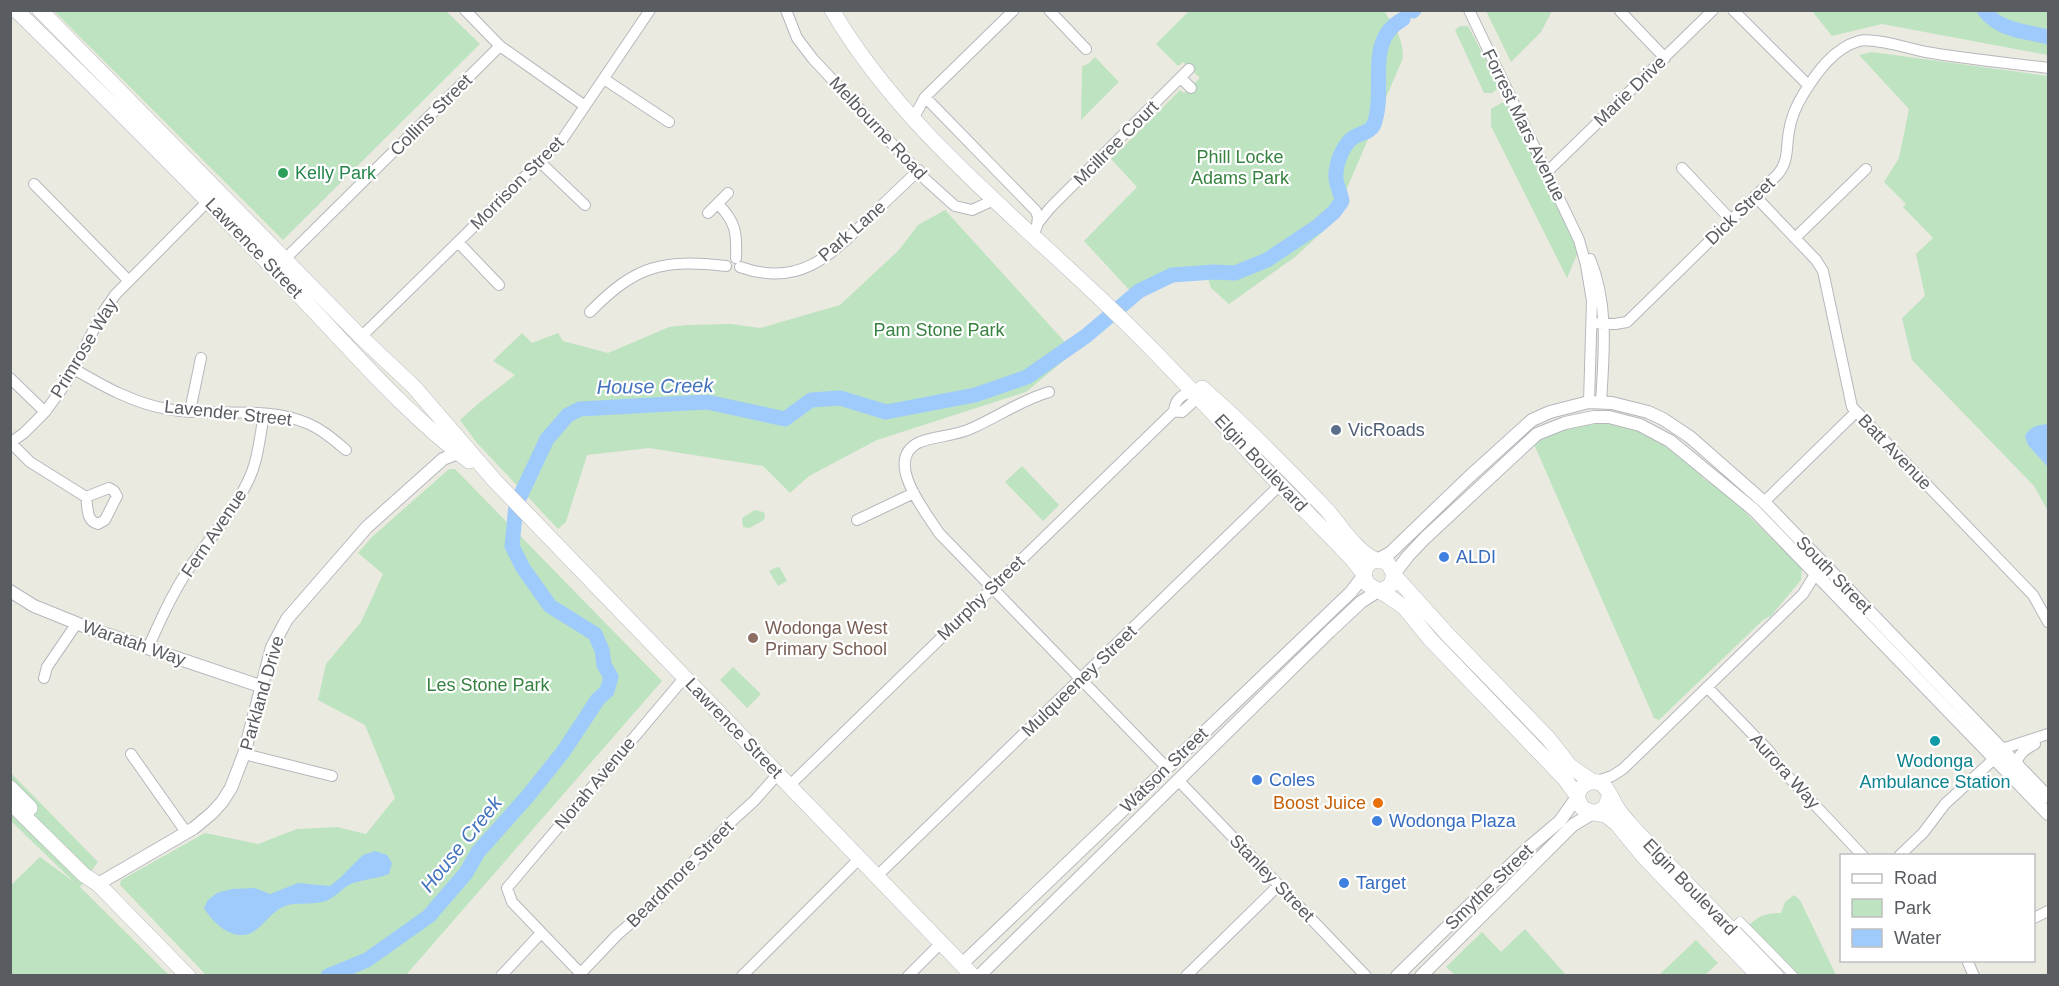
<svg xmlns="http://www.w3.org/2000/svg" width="2059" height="986" font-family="Arial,sans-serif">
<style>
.green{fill:#bde3c0}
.water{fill:#9fcbfc}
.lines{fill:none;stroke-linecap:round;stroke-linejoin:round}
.river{stroke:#9fcbfc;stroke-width:15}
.pedestrian-casing{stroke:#b6b7bd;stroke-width:9}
.minor-casing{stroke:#b6b7bd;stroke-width:12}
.tertiary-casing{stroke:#b6b7bd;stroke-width:14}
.secondary-casing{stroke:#b6b9bf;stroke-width:16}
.pedestrian{stroke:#fff;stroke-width:8}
.minor{stroke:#fff;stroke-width:10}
.tertiary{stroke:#fff;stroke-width:12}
.secondary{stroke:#fff;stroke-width:15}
.leisure-dot{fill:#2e9e5b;stroke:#fff;stroke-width:2}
.service-dot{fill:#5c6f8a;stroke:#fff;stroke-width:2}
.shop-dot{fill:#3f7fe0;stroke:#fff;stroke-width:2}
.education-dot{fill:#8d6e63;stroke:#fff;stroke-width:2}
.culture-dot{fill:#0f9aa8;stroke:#fff;stroke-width:2}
.food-dot{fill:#e8710a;stroke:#fff;stroke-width:2}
.labels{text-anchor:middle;stroke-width:4.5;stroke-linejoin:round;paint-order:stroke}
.street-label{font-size:18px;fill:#595c61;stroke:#fff}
.park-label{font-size:18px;fill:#378241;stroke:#fff}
.leisure-label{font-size:18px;fill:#27864d;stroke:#fff;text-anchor:start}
.service-label{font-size:18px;fill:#4e5e75;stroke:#fff;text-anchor:start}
.shop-label{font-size:18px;fill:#366cbe;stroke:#fff;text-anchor:start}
.education-label{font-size:18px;fill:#785e54;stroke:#fff;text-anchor:start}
.culture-label{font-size:18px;fill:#0d838f;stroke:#fff}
.food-label{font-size:18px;fill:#c56008;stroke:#fff;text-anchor:end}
.water-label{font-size:20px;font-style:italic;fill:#4474be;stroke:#fff}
</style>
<rect width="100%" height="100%" fill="#ebeae0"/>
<path class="green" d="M 54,11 L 446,11 L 480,44 L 283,240 Z
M 1189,11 L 1384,11 C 1395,27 1403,38 1403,58 L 1332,223 L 1295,257 L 1229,304 L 1211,288 L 1206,273 L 1172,275 L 1133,294 L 1084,241 L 1137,187 L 1111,159 L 1180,90 L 1184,93 L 1200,78 L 1183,62 L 1178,66 L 1156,44 Z
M 1486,11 L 1552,11 L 1541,32 L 1511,62 Z
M 1812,11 L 2048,11 L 2048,55 L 1882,24 L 1832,36 Z
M 1460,26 L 1468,26 L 1500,87 L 1492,93 L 1484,93 L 1455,30 Z
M 1872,52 L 2048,76 L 2048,511 L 2034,486 L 1912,360 L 1902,318 L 1925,296 L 1916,254 L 1933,238 L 1903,207 L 1906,204 L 1884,182 L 1899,158 L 1909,109 L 1859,55 Z
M 1095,57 L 1119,82 L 1081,120 L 1082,66 L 1088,64 Z
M 1503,102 L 1515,113 L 1578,252 L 1567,278 L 1491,126 L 1491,109 Z
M 945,210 L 1074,352 L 1026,392 L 877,440 L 809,476 L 790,493 L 763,466 L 649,448 L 587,455 L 566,522 L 558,529 L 477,443 L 460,420 L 479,403 L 515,375 L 493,361 L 522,333 L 532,343 L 558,333 L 563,341 L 608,353 L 669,327 L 687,325 L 731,324 L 760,328 L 840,305 L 899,250 L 918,225 Z
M 1604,423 L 1637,430 L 1660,442 L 1694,466 L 1704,479 L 1738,502 L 1746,513 L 1802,568 L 1801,580 L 1771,616 L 1763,620 L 1659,720 L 1654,718 L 1533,442 C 1557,431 1578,425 1604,423 Z
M 1022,466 L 1059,505 L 1043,521 L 1005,482 Z
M 449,469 L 455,469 L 662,681 L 406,975 L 206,975 L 120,885 L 121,880 L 205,833 L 258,844 L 297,829 L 337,827 L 366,834 L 395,798 L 365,725 L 318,700 L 326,664 L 361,622 L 383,574 L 358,553 L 372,537 Z
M 755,510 L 763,512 L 765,514 L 764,520 L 749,528 L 743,527 L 742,518 Z
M 777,567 L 780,568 L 787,581 L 778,586 L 769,571 Z
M 733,667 L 761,694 L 747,708 L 720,680 Z
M 10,772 L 98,862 L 80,887 L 169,975 L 11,975 L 11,885 L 40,857 L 74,882 L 11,821 Z
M 1794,895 L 1800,900 L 1836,975 L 1794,975 L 1746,928 C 1756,917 1766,912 1781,913 L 1785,902 Z
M 1525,929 L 1566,975 L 1455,975 L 1446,967 L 1482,932 L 1501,952 Z
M 1696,940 L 1718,963 L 1705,975 L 1659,975 Z"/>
<path class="water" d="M 2048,424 L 2048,467 L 2028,445 L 2025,436 C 2030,426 2038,425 2048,424 Z
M 375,851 L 387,855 L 392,863 L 389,874 C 377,879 357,880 349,885 C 340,890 333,900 322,902 C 310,905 296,902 285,906 C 268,912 259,937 240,935 C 225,934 211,920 204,908 L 208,900 L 217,893 L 232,889 L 255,888 L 270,894 L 298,883 L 330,886 L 340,878 L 363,855 Z"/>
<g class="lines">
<path class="river" d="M 1984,10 C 1999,31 2026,31 2048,37
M 1413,11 L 1414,10
M 328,976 L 367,960 L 429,916 L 466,873 L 478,852 L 527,797 L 563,752 L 598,699 L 607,691 L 611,677 L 604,665 L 602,650 L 595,634 L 550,606 L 523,568 L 512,546 L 516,505 L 547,439 L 568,415 L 580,409 L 707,402 L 785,419 L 811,400 L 840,398 L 886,412 L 975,395 L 1027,377 L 1086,336 L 1139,291 L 1172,275 L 1214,272 L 1235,273 L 1267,260 L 1318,226 L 1334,212 L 1342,201 C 1341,193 1336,185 1336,178 C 1335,164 1344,140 1358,135 C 1366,132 1373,130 1375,121 C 1386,86 1364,41 1403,19"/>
<g class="pedestrian-casing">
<path id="pedestrian" d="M 1737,931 L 1733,928 L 1740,921 L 1794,976"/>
</g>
<g class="minor-casing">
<path id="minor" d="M 465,10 L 500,46 L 585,106
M 786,10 L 797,38 L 813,59 L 926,180 L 955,206 L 972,210 L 994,200
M 1049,10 L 1086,49
M 1469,10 L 1579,240 L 1586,265 L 1592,301 L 1589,402
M 1733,10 L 1809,86
M 1620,11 L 1665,58
M 1181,78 L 1191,88
M 604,79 L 669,122
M 925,97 L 1036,211 L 1038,217 L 1037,225
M 913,119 L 925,97 L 1014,10
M 540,162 L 585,205
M 1682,168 L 1731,220
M 1547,172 L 1713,10
M 34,184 L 128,280
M 1755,196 L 1816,260 L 1823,271 L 1852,407 L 2033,595 L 2048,622
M 718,204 C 736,222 737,233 736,258
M 708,213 L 728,193
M 1033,237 L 1038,223 L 1050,208 L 1189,69
M 1795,238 L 1866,169
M 458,242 L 499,285
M 285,259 L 500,46
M 1590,259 C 1609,304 1604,353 1601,402
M 740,267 C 799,288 830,256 869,218 C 885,202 902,186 919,170
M 590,312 C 636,265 662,259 726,266
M 1593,323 L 1615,324 L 1627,322 L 1778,174 C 1789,161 1786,147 1789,131 C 1791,118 1797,104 1804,93 C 1817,72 1834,48 1859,41 C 1872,37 1911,49 1926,52 C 1966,59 2008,63 2048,68
M 361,337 L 562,140 L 650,10
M 74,369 C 103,386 133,403 167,409 C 213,418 265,404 309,424 C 323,430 334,440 346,450
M 10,378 L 45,412
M 1049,392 C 1021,400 996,418 970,429 C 954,436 936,436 920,442 C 882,459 925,511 939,533 L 1167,768
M 190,411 L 201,358
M 10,443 L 24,433 L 45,412 L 66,383 L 102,314 L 115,295 L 208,201
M 11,443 L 30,462 L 86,497 L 109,488 L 114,491 L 117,496 L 105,520 L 98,524 C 86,521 88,508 86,497
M 1764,502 L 1856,412
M 857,520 L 914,493
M 148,648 C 160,621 172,594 188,570 C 208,540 233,513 248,481 C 258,461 260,436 264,414
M 44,678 L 47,667 L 77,623
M 1707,687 L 1770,752 L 1781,769 L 1863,856
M 2002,749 L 2048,734
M 131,754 L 186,832
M 244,754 L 332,776
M 2017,764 C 2018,753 2026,749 2035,744
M 1178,780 L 1366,976
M 1595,782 L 1612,776 L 1623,769 L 1803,594 L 1816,573
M 790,785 L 1174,411 C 1175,399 1183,393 1194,392 L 1193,402 L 1182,412 L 1174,411
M 1899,856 L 1923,833 L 1945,804 L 1994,759
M 877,876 L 1280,485
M 2034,918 L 2048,911
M 1967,960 L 1974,976
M 581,973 L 617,935 L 652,905 L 733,820 L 754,801 L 778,774
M 501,976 L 541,933
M 583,976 L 512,902 L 507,888 L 685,677
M 742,976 L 859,859
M 908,976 L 942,942
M 1186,976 L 1278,886"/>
</g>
<g class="tertiary-casing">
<path id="tertiary" d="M 1377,560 L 1390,553 L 1469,477 L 1532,420 L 1550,412 L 1589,402 L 1612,403 L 1648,412 L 1663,419 L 1690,437 L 1764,502 L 2048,797
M 1394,574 L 1408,556 L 1425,538 L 1537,434 L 1565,423 L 1594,417 L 1609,417 L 1640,425 L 1670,441 L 1754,510 L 2048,814
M 10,591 L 34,606 L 91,629 L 260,686
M 98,884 L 194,828 L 212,813 L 222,802 L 231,788 L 244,754 L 272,647 L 287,619 L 367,527 L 443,459 L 458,453
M 962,964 L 1351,592 L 1364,575
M 979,976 L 1329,632 L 1361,602 L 1378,591
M 1397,976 L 1527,849 L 1560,821 L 1577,797
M 1421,976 L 1573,825 L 1593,813"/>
</g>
<g class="secondary-casing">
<path id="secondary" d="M 16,10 C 109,101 201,193 291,287 C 349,346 402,411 469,461
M 40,10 L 361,337 L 414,387 L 495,481 L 973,976
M 832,10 C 900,126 1008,210 1104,302 C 1158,353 1208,407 1258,462 C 1289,495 1322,527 1353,560 L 1364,574
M 1202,388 C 1245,425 1285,466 1325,508 C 1341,525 1354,550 1376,560
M 1394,575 L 1449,636 L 1548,738 L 1570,766 L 1593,782
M 1380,591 L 1391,585 L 1394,574 L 1387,562 L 1376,560 C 1365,563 1362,573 1367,584 L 1388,596 L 1404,607 L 1430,639 L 1565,779 L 1577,796
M 10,788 L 30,808
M 1610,795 L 1605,808 L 1594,813 L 1582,808 L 1577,797 C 1579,791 1581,785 1588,783 C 1606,775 1611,801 1620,812 C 1625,819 1632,826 1638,833 L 1776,976
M 10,802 L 84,875 L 98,884 L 188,976
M 1594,813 L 1606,815 L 1617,824 L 1644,857 L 1759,976"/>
</g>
<use href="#pedestrian" class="pedestrian"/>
<use href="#minor" class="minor"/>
<use href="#tertiary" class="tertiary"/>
<use href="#secondary" class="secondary"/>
</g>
<circle class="leisure-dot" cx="283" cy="173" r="6"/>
<circle class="service-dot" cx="1336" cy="430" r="6"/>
<g class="shop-dot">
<circle cx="1444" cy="557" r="6"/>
<circle cx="1257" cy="780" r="6"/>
<circle cx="1377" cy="821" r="6"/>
<circle cx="1344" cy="883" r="6"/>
</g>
<circle class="education-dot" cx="753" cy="638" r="6"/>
<circle class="culture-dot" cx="1935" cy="741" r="6"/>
<circle class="food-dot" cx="1378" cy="803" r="6"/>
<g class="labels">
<g class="street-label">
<text transform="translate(1630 91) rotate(-44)" y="6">Marie Drive</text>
<text transform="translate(431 115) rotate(-45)" y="6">Collins Street</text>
<text transform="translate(1524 125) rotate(64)" y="6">Forrest Mars Avenue</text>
<text transform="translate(878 128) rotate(47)" y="6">Melbourne Road</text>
<text transform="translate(1116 143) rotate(-45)" y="6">Mcillree Court</text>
<text transform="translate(517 183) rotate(-45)" y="6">Morrison Street</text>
<text transform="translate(1740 211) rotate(-44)" y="6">Dick Street</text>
<text transform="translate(852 231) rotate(-41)" y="6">Park Lane</text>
<text transform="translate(254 248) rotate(46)" y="6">Lawrence Street</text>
<text transform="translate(84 348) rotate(-59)" y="6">Primrose Way</text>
<text transform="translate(228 413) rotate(6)" y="6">Lavender Street</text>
<text transform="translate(1895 452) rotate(46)" y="6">Batt Avenue</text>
<text transform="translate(1261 463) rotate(47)" y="6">Elgin Boulevard</text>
<text transform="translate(214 533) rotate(-56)" y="6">Fern Avenue</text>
<text transform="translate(1834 575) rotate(46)" y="6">South Street</text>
<text transform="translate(981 598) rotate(-44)" y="6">Murphy Street</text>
<text transform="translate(134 643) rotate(19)" y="6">Waratah Way</text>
<text transform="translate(1079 681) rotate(-44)" y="6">Mulqueeney Street</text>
<text transform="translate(262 693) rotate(-74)" y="6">Parkland Drive</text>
<text transform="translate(734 728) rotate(46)" y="6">Lawrence Street</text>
<text transform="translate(1164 770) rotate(-44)" y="6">Watson Street</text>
<text transform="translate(1785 771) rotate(48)" y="6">Aurora Way</text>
<text transform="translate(595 783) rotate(-50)" y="6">Norah Avenue</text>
<text transform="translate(680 874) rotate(-45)" y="6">Beardmore Street</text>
<text transform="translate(1272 878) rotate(46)" y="6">Stanley Street</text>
<text transform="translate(1489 887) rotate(-44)" y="6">Smythe Street</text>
<text transform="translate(1690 887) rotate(46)" y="6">Elgin Boulevard</text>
</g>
<g class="park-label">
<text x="1240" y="163">Phill Locke<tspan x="1240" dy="21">Adams Park</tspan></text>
<text x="939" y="336">Pam Stone Park</text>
<text x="488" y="691">Les Stone Park</text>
</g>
<g class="leisure-label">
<text x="295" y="179">Kelly Park</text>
</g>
<g class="service-label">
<text x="1348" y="436">VicRoads</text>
</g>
<g class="shop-label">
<text x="1456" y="563">ALDI</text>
<text x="1269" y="786">Coles</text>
<text x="1389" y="827">Wodonga Plaza</text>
<text x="1356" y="889">Target</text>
</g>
<g class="education-label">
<text x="765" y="634">Wodonga West<tspan x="765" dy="21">Primary School</tspan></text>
</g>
<g class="culture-label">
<text x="1935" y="767">Wodonga<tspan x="1935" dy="21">Ambulance Station</tspan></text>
</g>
<g class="food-label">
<text x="1366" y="809">Boost Juice</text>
</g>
<g class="water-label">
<text transform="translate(655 386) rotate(-1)" y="7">House Creek</text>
<text transform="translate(461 844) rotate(-51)" y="7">House Creek</text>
</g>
</g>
<rect width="2059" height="986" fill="none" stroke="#595c61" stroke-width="24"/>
<rect x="1840" y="854" width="195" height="108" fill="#ffffff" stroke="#bdbec0" stroke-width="1.5"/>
<rect x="1852" y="874" width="30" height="9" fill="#ffffff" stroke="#bdbec0" stroke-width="1.5"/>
<text x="1894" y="884" font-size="18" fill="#595c61">Road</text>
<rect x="1852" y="899" width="30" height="18" fill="#bde3c0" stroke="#bdbec0" stroke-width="1.5"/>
<text x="1894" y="914" font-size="18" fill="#595c61">Park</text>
<rect x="1852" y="929" width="30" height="18" fill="#9fcbfc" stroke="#bdbec0" stroke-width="1.5"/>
<text x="1894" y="944" font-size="18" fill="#595c61">Water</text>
</svg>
